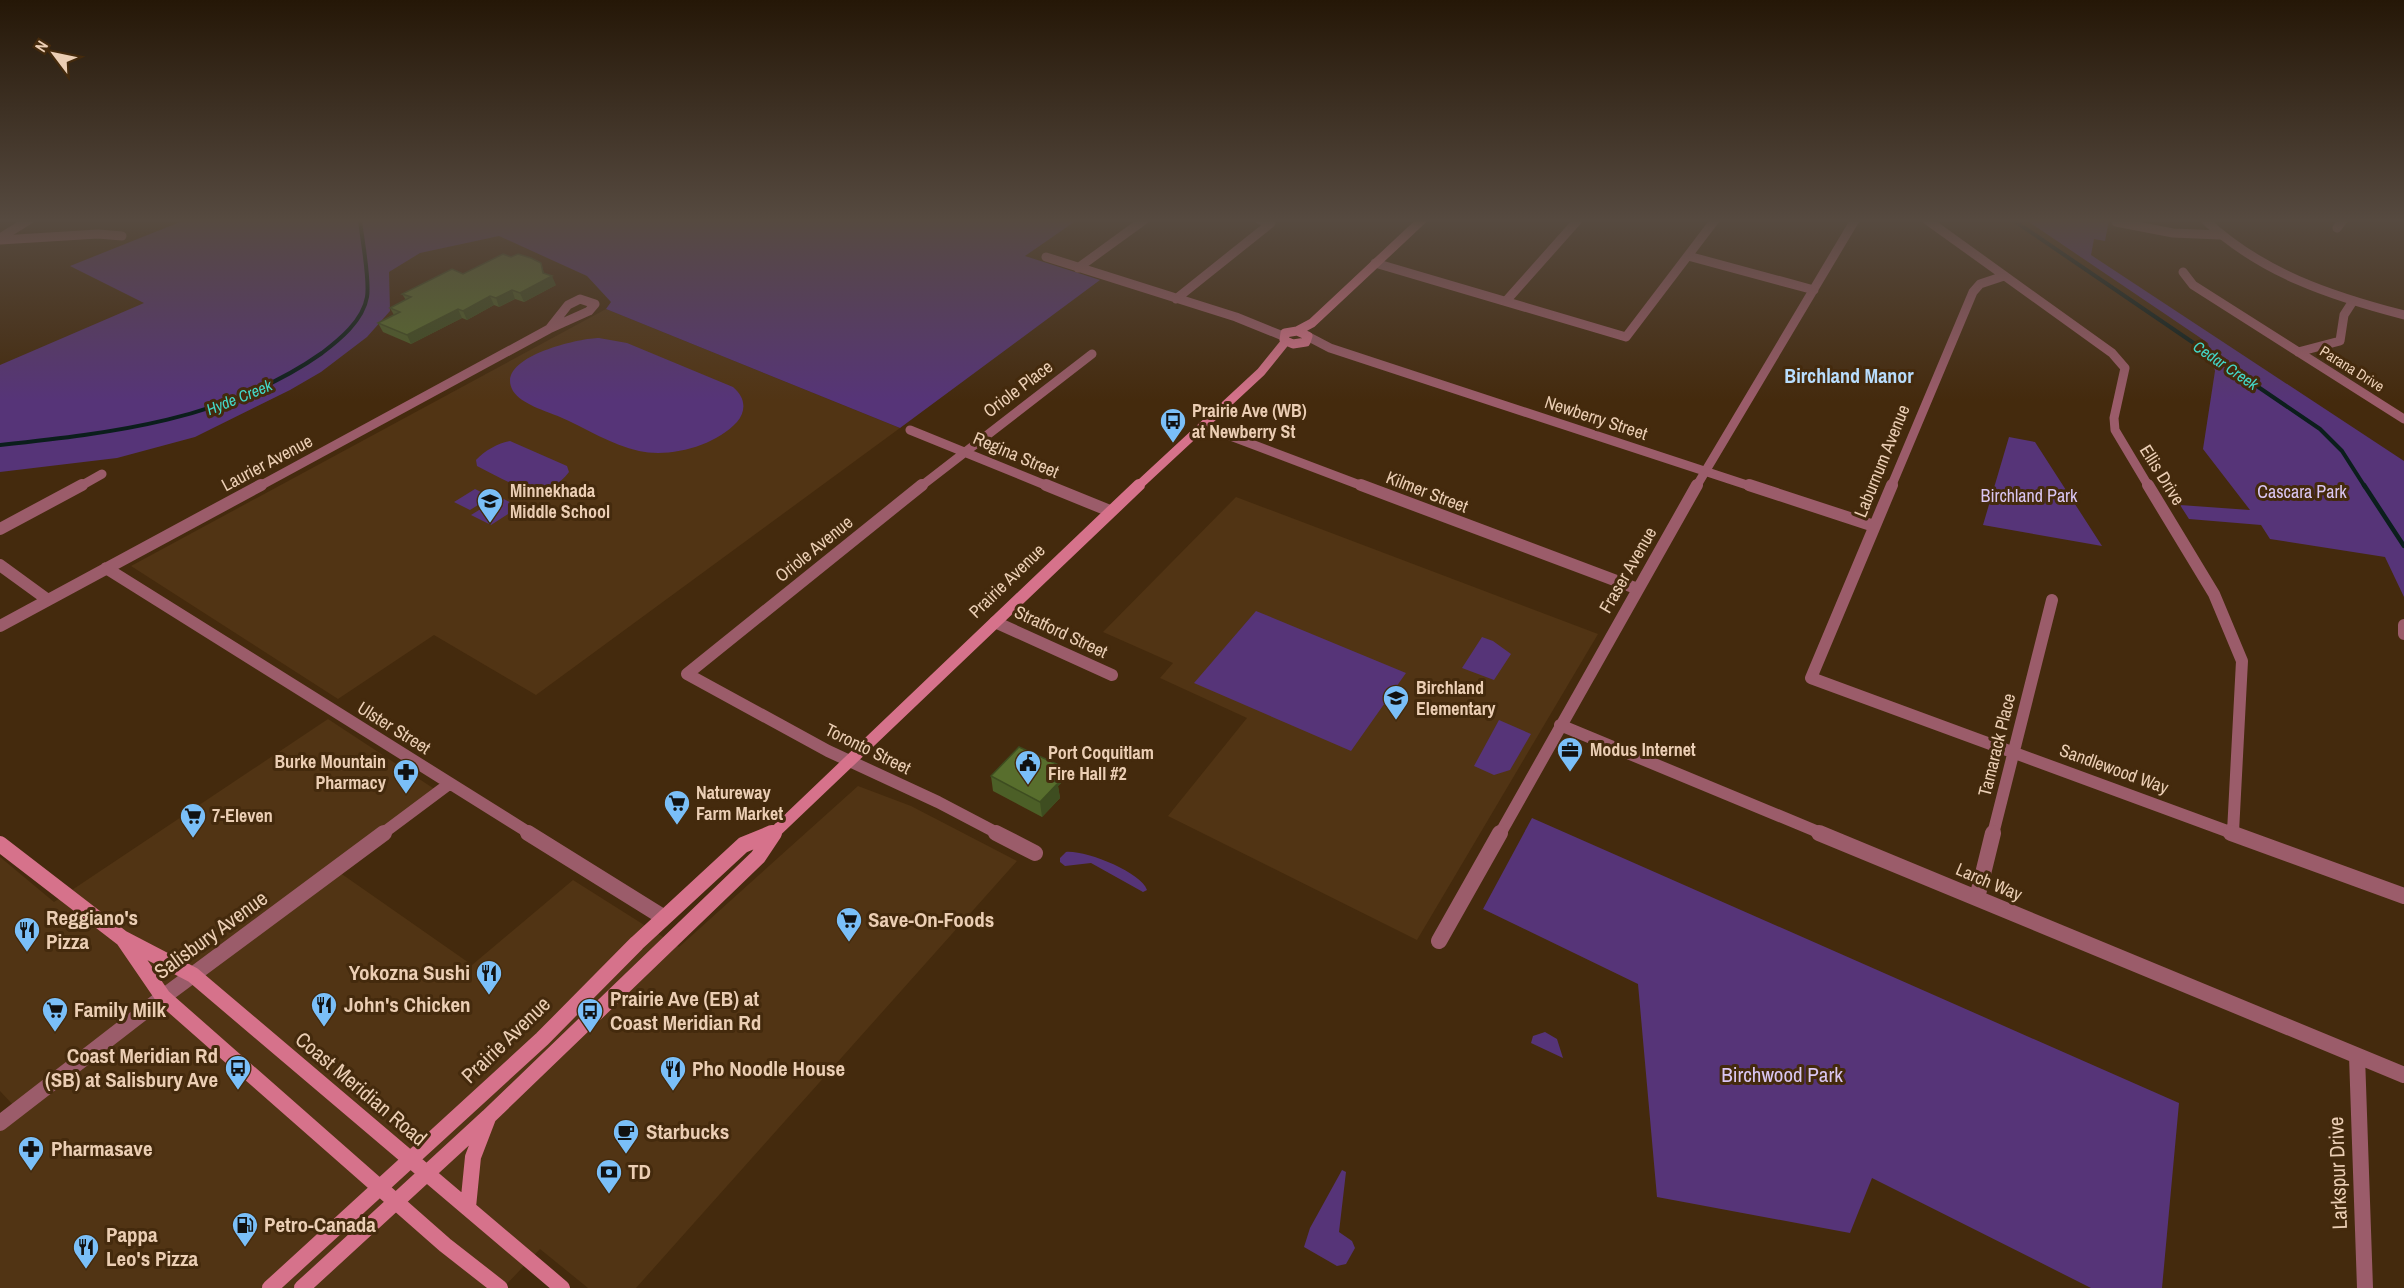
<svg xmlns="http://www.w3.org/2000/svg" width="2404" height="1288" font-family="'Archivo Narrow',sans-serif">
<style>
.built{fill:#513414}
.green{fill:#563478}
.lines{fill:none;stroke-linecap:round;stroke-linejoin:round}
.stream-far1{stroke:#0b1e1c;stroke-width:4}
.stream{stroke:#0b1e1c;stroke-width:4.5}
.minor-far2{stroke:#9b5c6a;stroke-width:9}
.minor-far1{stroke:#9b5c6a;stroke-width:12}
.minor{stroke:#9b5c6a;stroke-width:16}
.tertiary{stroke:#9b5c6a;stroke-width:9}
.secondary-far2{stroke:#d6728b;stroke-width:9}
.secondary-far1{stroke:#d6728b;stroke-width:12}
.secondary{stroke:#d6728b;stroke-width:16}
.wall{fill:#4c5f27}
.shaded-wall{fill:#3e4d20}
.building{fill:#586e2d;stroke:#3e4d20;stroke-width:1.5}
.labels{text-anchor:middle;stroke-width:6;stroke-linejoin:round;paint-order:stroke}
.far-street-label{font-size:15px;fill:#ebceb4;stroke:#442a0d}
.far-water-label{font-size:16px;font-style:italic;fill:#43d9c9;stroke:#442a0d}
.street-label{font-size:18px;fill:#ebceb4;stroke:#442a0d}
.poi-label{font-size:18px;font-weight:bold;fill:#ebceb4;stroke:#442a0d;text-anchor:start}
.park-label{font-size:18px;fill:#dac6f2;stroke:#442a0d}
.far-district-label{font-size:20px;font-weight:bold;fill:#b8ddfd;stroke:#442a0d}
.near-poi-label{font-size:21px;font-weight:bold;fill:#ebceb4;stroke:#442a0d;text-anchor:start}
.near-street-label{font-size:21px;fill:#ebceb4;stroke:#442a0d}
.near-park-label{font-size:21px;fill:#dac6f2;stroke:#442a0d}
</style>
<rect width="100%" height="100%" fill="#442a0d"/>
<path class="built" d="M 606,309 L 900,428 L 536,695 L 434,635 L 338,699 L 131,566 Z
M 1236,497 L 1598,634 L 1417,940 L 1168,816 L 1247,718 L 1160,678 L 1173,663 L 1103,632 Z
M 328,719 L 439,792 L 336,870 L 472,965 L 573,880 L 679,947 L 858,786 L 911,806 L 1017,861 L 636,1288 L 588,1288 L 540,1249 L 503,1288 L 0,1288 L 0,1115 L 13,1105 L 0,1091 L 0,857 L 54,902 Z"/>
<path class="green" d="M 185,220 L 1077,220 L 1025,256 L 1100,280 L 900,428 L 606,309 L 611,302 L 587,276 L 499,236 L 420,253 L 389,272 L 390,311 L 367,337 L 321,372 L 290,390 L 195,437 L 117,458 L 0,472 L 0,365 L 144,303 L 70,266 Z
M 2026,220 L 2109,220 L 2105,241 L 2094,239 L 2091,255 L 2404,461 L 2404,597 L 2385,557 L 2270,539 L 2261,525 L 2189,519 L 2180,505 L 2250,510 L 2203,449 L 2215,371 L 2208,343 Z
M 599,338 L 627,343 L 733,387 C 745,397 747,410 737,422 C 715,446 670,458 639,451 C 612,445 585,428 560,417 C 546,411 521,404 513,391 C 493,357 580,338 599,338 Z
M 2009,437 L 2035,442 L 2102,546 L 1983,525 Z
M 510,441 L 567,466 L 569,472 C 542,508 508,481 477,466 L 476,460 C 484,451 498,443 510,441 Z
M 475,489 L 491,497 L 470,510 L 454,502 Z
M 500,497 L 519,507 L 491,525 L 471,515 Z
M 1256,611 L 1406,673 L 1351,751 L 1194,683 Z
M 1482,637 L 1493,641 L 1511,654 L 1494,680 L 1462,668 Z
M 1499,720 L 1531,734 L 1510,770 L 1494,775 L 1474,766 Z
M 1532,818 L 2179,1103 L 2162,1288 L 2091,1288 L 1872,1178 L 1850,1233 L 1657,1197 L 1638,984 L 1483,909 Z
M 1066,852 C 1085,850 1141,872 1147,890 L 1143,892 L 1091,863 L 1065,866 L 1060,862 L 1060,858 Z
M 1545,1032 L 1557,1039 L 1563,1058 L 1531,1043 L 1533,1036 Z
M 1342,1170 L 1346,1172 L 1339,1232 L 1352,1241 L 1355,1248 L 1346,1264 L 1337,1266 L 1304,1247 L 1310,1228 Z"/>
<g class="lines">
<path class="stream-far1" d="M 2013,220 L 2320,429 L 2342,451 L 2365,487
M 0,445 C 112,433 227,420 322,353 C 339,340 363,321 367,297 C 370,279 362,240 360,220"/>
<path class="stream" d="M 2364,485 L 2404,546"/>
<path class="minor-far2" d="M 1927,220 L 2112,353 L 2125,368 L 2114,418 L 2115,430 L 2149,487
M 2116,222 L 2173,233 L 2220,235
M 2337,228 L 2343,220
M 0,240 L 98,234 L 122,236
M 1688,256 L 1814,290
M 1046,257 L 1236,317 L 1283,336
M 1375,263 L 1626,337 L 1715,220
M 1078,268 L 1144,220
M 2183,272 L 2193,285 L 2404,419
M 580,299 L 595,304 L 589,311 L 549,329 L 568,305 Z
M 1176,299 L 1271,223 L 1260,220
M 1506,301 L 1578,220
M 1309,337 L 1330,348 L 1753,487
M 2298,352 L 2340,341 L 2344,315 L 2353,301
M 1204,426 L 1365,487
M 910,430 L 1050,487
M 79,487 L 102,474
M 258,487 L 549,329
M 920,487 L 1092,354
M 1696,487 L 1855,220
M 1891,487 L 1973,292 L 1980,284 L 2004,276"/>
<path class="minor-far1" d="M 922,485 L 687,674 L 828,751 L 938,802 L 999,834
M 1046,485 L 1110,511
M 1361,485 L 1638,589
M 1749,485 L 1874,526
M 1892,485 L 1811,678 L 2235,834
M 2148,485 L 2214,594 L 2242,661 L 2233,832
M 0,529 L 82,485
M 0,565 L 48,600
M 106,568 L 531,834
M 995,622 L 1112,675
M 2404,625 L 2404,634
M 0,626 L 261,485
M 1560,725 L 1823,834
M 382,834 L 449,784
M 1500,834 L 1697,485
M 1993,834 L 2052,600"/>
<path class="minor" d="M 528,833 L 663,917
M 996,833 L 1035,853
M 1819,833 L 2404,1075
M 2231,833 L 2404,896
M 1977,898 L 1993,833
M 1439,941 L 1500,833
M 2357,1056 L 2365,1288
M 0,1123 L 163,997 L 384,833"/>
<path class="tertiary" d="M 2205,220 C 2261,273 2331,296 2404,315
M 0,238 L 29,220"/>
<path class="secondary-far2" d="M 1297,331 L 1312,323 L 1422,220
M 1297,331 L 1308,336 L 1306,342 L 1293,344 L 1284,340 L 1285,333 Z
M 1137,487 L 1261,372 L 1286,341"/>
<path class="secondary-far1" d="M 768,834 L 775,831
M 773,834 L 1139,485"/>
<path class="secondary" d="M 0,844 L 122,938 L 193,975 L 562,1288
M 124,940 L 163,997 L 445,1245 L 500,1288
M 468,1207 L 473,1157 L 488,1118
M 270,1288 L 542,1039 L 637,943 L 743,845 L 772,833
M 302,1288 L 488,1117 L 758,857 L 774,833"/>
</g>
<path class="wall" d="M 463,274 L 556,285 L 524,302 L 515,299 L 499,307 L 494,305 L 467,320 L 462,318 L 411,344 L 383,332 L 378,323 L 394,315 L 390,308 L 406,300 L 402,294 Z
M 1061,766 L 1063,781 L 1058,786 L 1060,798 L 1042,817 L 993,791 L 991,776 Z"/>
<path class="shaded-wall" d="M 541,263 L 546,279 L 552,276 L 556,285 L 524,302 L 520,293 Z
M 512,290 L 515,299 L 499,307 L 496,298 Z
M 490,296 L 494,305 L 467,320 L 463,311 Z
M 458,309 L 462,318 L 411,344 L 407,335 Z
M 1061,766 L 1063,781 L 1058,786 L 1060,798 L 1042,817 L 1040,802 L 1050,779 Z"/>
<path class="building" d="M 503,254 L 511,257 L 518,254 L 531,258 L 541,263 L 543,273 L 552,276 L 520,293 L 512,290 L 496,298 L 490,296 L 463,311 L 458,309 L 407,335 L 378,323 L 400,312 L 390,308 L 411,297 L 402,294 L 452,269 L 463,274 Z
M 1019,747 L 1061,766 L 1050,779 L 1058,783 L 1040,802 L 991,776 Z"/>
<linearGradient id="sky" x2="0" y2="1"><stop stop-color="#251707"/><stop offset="0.55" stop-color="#564a40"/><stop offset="1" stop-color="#564a40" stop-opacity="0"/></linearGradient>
<rect width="2404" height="401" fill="url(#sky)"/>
<defs>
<g id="bus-pin" transform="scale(1.35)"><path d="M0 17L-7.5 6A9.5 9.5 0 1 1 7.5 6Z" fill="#7abff8" stroke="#442a0d"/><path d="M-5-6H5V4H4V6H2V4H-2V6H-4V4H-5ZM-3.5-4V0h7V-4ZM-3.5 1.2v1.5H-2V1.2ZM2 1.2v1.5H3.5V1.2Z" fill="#111"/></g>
<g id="school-pin" transform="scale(1.35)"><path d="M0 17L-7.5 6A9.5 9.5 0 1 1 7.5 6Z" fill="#7abff8" stroke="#442a0d"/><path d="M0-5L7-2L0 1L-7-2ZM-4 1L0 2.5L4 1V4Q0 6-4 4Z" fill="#111"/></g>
<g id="office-pin" transform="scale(1.35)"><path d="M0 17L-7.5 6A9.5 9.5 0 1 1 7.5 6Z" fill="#7abff8" stroke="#442a0d"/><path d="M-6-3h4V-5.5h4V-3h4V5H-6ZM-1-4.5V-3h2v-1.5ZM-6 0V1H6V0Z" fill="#111"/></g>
<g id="civic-pin" transform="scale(1.35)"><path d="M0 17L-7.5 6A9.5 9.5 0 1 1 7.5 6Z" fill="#7abff8" stroke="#442a0d"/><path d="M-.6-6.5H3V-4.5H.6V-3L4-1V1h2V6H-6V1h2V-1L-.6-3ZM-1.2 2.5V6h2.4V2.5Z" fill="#111"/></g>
<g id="pharmacy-pin" transform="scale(1.35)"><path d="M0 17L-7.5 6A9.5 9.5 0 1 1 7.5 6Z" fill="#7abff8" stroke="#442a0d"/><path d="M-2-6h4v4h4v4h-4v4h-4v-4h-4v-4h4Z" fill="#111"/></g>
<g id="supermarket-pin" transform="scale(1.35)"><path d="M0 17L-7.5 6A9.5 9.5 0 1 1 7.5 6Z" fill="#7abff8" stroke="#442a0d"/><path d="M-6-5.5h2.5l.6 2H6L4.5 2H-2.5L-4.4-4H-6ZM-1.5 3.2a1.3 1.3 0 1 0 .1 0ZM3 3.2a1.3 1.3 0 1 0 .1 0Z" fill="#111"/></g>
<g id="restaurant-pin" transform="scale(1.35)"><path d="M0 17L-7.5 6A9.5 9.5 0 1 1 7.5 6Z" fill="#7abff8" stroke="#442a0d"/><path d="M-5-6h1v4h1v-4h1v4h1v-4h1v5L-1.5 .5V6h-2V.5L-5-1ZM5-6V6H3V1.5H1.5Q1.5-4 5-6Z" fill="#111"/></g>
<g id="cafe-pin" transform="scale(1.35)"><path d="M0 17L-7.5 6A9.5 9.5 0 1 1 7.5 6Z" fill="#7abff8" stroke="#442a0d"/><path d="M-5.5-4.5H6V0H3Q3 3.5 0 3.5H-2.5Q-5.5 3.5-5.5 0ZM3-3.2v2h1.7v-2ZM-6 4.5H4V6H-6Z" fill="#111"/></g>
<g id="bank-pin" transform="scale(1.35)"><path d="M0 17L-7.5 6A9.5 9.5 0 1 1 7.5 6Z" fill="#7abff8" stroke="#442a0d"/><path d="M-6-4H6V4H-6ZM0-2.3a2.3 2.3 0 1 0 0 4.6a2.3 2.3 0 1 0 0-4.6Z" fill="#111"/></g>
<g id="fuel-pin" transform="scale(1.35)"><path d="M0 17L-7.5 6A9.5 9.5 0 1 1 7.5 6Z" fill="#7abff8" stroke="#442a0d"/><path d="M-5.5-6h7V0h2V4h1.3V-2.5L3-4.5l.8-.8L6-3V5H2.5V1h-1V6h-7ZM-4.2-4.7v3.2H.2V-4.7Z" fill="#111"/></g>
</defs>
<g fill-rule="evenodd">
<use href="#bus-pin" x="1173" y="421"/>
<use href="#school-pin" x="490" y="501"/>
<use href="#school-pin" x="1396" y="698"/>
<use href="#office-pin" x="1570" y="750"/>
<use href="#civic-pin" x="1028" y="763"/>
<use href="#pharmacy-pin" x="406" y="772"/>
<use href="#supermarket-pin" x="677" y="803"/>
<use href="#supermarket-pin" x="193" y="816"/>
<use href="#supermarket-pin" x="849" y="920"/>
<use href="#restaurant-pin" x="27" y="930"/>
<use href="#restaurant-pin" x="489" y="973"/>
<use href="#restaurant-pin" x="324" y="1005"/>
<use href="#supermarket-pin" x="55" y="1010"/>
<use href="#bus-pin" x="590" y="1011"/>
<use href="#bus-pin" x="238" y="1068"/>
<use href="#restaurant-pin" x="673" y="1069"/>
<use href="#cafe-pin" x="626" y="1132"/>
<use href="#pharmacy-pin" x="31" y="1149"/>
<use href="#bank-pin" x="609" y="1172"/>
<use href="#fuel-pin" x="245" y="1225"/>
<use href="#restaurant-pin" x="86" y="1247"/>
</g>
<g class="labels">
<g class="far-street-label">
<text transform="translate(2352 369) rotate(32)" y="5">Parana Drive</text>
</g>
<g class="far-water-label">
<text transform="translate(2226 365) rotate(34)" y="6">Cedar Creek</text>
<text transform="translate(239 397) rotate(-22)" y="6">Hyde Creek</text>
</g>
<g class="street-label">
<text transform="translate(1018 389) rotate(-37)" y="6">Oriole Place</text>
<text transform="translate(1596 418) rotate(18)" y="6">Newberry Street</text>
<text transform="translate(1016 455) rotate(23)" y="6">Regina Street</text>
<text transform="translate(1882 461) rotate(-68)" y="6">Laburnum Avenue</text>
<text transform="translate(267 463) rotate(-28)" y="6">Laurier Avenue</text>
<text transform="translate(2162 475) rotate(58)" y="6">Ellis Drive</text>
<text transform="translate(1427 492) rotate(21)" y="6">Kilmer Street</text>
<text transform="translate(814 549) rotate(-39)" y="6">Oriole Avenue</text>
<text transform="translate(1628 570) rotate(-60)" y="6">Fraser Avenue</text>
<text transform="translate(1007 581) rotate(-44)" y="6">Prairie Avenue</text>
<text transform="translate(1061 632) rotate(25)" y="6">Stratford Street</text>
<text transform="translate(394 728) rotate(32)" y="6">Ulster Street</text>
<text transform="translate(1997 745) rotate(-76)" y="6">Tamarack Place</text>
<text transform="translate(868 749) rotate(26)" y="6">Toronto Street</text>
<text transform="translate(2114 769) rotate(20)" y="6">Sandlewood Way</text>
<text transform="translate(1989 882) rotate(23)" y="6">Larch Way</text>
</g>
<g class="poi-label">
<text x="1192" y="417">Prairie Ave (WB)<tspan x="1192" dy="21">at Newberry St</tspan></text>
<text x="510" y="497">Minnekhada<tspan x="510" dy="21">Middle School</tspan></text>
<text x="1416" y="694">Birchland<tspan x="1416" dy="21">Elementary</tspan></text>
<text x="1590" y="756">Modus Internet</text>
<text x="1048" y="759">Port Coquitlam<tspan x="1048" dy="21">Fire Hall #2</tspan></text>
<text x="386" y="768" text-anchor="end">Burke Mountain<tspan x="386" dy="21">Pharmacy</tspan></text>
<text x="696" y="799">Natureway<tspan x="696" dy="21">Farm Market</tspan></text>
<text x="212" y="822">7-Eleven</text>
</g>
<g class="park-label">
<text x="2302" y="498">Cascara Park</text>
<text x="2029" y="502">Birchland Park</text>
</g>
<g class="far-district-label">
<text x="1849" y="383">Birchland Manor</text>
</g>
<g class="near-poi-label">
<text x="46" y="925">Reggiano's<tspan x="46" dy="24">Pizza</tspan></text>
<text x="868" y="927">Save-On-Foods</text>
<text x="470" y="980" text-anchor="end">Yokozna Sushi</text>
<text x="610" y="1006">Prairie Ave (EB) at<tspan x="610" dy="24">Coast Meridian Rd</tspan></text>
<text x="344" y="1012">John's Chicken</text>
<text x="74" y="1017">Family Milk</text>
<text x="218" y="1063" text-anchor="end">Coast Meridian Rd<tspan x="218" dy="24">(SB) at Salisbury Ave</tspan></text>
<text x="692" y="1076">Pho Noodle House</text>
<text x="646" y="1139">Starbucks</text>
<text x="51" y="1156">Pharmasave</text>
<text x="628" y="1179">TD</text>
<text x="264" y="1232">Petro-Canada</text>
<text x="106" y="1242">Pappa<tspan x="106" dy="24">Leo's Pizza</tspan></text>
</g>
<g class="near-street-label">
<text transform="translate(211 935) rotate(-36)" y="7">Salisbury Avenue</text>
<text transform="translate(506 1040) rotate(-44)" y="7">Prairie Avenue</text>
<text transform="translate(361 1089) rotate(40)" y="7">Coast Meridian Road</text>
<text transform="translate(2338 1173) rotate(-92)" y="7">Larkspur Drive</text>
</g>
<g class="near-park-label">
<text x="1782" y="1082">Birchwood Park</text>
</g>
</g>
<g transform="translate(54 54) rotate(302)" stroke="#442a0d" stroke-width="4.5" paint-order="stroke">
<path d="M0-4.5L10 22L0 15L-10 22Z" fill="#ebceb4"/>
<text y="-9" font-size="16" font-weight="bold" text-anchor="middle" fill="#ebceb4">N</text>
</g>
</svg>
